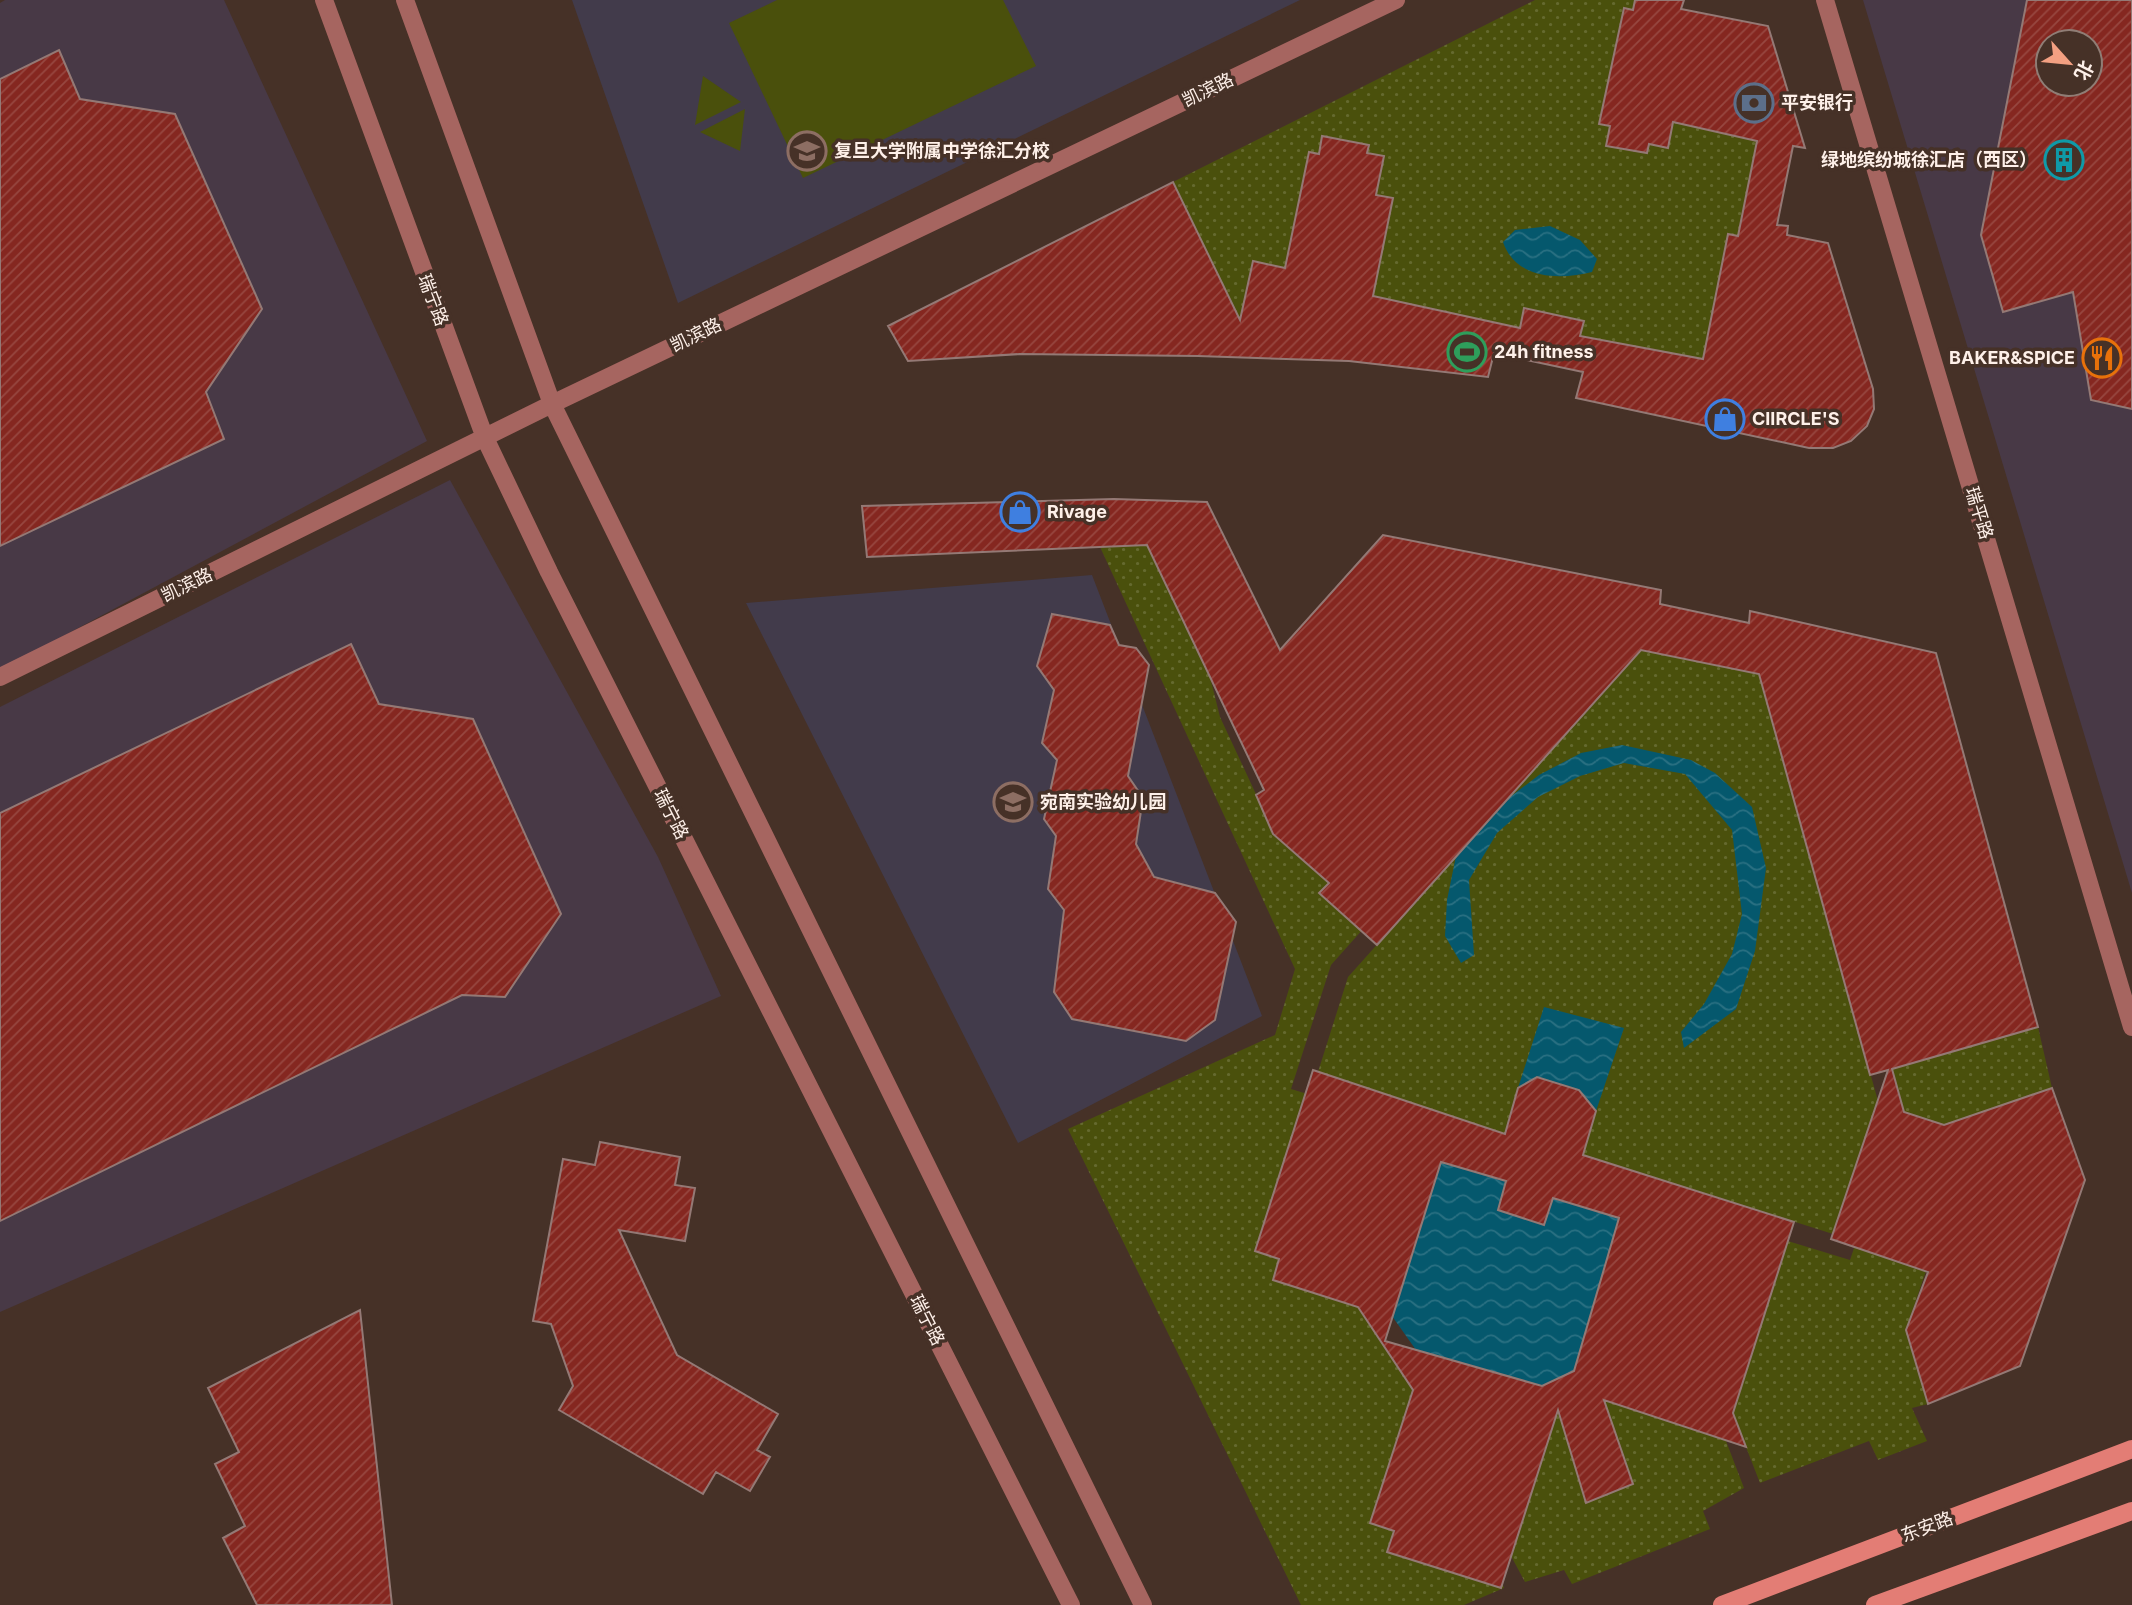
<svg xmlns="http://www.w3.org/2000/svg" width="2132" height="1605" font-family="Inter,'Noto Sans SC',sans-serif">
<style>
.commercial{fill:#483946;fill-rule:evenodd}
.education{fill:#423b4b}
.grass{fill:url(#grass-dots)}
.pitch{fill:#4a500c}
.water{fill:url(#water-waves)}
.building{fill:url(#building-hatch);stroke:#947975;stroke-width:2;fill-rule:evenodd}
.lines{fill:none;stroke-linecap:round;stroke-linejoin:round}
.street{stroke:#a66560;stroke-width:18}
.secondary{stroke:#e37d75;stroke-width:18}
.labels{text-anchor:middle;stroke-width:7;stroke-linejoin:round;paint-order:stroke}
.street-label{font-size:18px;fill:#fef0e9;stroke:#463127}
.poi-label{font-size:18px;font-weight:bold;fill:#fef0e9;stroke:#463127;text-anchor:start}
</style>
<defs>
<pattern id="grass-dots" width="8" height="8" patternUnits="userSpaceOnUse" patternTransform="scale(1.75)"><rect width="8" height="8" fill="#4a500c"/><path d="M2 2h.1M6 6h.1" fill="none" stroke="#656a2f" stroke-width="1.8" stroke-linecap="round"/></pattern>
<pattern id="water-waves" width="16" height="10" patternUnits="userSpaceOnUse" patternTransform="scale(1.75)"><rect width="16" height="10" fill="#05586d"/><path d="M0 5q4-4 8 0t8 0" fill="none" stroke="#2a7082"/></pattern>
<pattern id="building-hatch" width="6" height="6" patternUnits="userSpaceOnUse" patternTransform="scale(1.75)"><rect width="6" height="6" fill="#852720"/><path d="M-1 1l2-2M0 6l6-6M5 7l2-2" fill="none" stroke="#974740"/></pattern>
</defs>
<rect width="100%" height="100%" fill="#463127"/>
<path class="commercial" d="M 5,0 L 224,0 L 427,441 L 0,670 L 0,3 Z
M 1863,0 L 2132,0 L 2132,893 ZM 2048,42 L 2090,42 L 2090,84 L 2048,84 Z
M 450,480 L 658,857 L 721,996 L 0,1312 L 0,707 Z"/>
<path class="education" d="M 572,0 L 1300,0 L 678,303 Z
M 1092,575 L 1262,1016 L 1018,1143 L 746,603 Z"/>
<path class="grass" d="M 1535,0 L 1635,0 L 1633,10 L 1623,9 L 1599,124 L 1610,126 L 1607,146 L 1647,153 L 1649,144 L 1667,147 L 1673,122 L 1757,141 L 1738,236 L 1728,234 L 1705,349 L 1713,361 L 1583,372 L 1573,370 L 1583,321 L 1524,308 L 1513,357 L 1494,350 L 1501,324 L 1353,291 L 1393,198 L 1376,195 L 1384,156 L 1367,153 L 1368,145 L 1323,136 L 1319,154 L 1309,153 L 1285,268 L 1253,261 L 1232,357 L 1208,356 L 1223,285 L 1173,182 Z
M 1147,545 L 1210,677 L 1220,717 L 1276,837 L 1329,883 L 1319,893 L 1342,913 L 1389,900 L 1331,965 L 1291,1089 L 1390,1119 L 1299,1114 L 1255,1250 L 1279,1259 L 1273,1280 L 1351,1282 L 1370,1325 L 1401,1372 L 1438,1376 L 1414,1386 L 1370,1523 L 1394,1531 L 1387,1551 L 1495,1561 L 1504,1588 L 1464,1605 L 1301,1605 L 1068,1129 L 1275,1035 L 1295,969 L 1100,547 Z
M 1641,650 L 1759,674 L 1878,1101 L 1833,1234 L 1635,1171 L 1574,1186 L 1537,1077 L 1518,1088 L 1499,1154 L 1458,1118 L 1318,1072 L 1348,977 Z
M 1874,1009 L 1923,1046 L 1927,1059 L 2038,1027 L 2052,1088 L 1970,1116 L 1882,1165 L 1902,1104 Z
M 1867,1210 L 1926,1271 L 1906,1330 L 1928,1404 L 1912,1408 L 1927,1441 L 1878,1460 L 1869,1441 L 1760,1483 L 1735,1419 L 1718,1388 L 1739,1395 L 1782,1259 L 1768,1235 L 1850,1260 Z
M 1604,1400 L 1726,1441 L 1744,1488 L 1703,1511 L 1710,1529 L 1572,1584 L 1564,1570 L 1525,1582 L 1511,1556 L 1558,1410 L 1586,1503 L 1633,1484 Z"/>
<path class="pitch" d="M 777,0 L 1003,0 L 1036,66 L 803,178 L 729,23 Z
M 703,76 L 741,102 L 695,125 Z
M 745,109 L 740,151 L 700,132 Z"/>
<path class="water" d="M 1550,226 L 1580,240 L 1597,259 L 1592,272 C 1560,280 1516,280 1503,242 L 1515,230 Z
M 1622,745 L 1691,760 L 1715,773 L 1752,807 L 1766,868 L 1755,951 L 1736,1009 L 1684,1048 L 1681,1032 L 1704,1004 L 1732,954 L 1742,914 L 1732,830 L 1685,774 L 1624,763 L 1580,776 L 1538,797 L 1497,833 L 1469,880 L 1474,955 L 1461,963 L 1445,936 L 1447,900 L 1456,856 L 1510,797 L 1539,775 L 1581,753 Z
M 1544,1007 L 1624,1028 L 1596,1111 L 1537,1078 L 1518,1088 Z
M 1441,1162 L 1506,1181 L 1498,1210 L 1543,1225 L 1553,1198 L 1619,1218 L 1574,1371 L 1542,1386 L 1416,1350 L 1392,1316 Z"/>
<path class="building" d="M 1635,0 L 1684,0 L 1681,9 L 1768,26 L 1805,148 L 1793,146 L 1777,225 L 1788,226 L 1787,235 L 1828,243 L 1873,389 L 1874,409 L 1867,426 L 1851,441 L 1833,448 L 1809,448 L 1576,398 L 1583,372 L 1494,353 L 1488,377 L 1349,361 L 1198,356 L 1020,354 L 908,361 L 888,326 L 1173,182 L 1240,320 L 1253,261 L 1285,268 L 1309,152 L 1319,154 L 1322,136 L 1369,145 L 1367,153 L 1384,156 L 1376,195 L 1393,198 L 1373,296 L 1520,328 L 1524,308 L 1584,321 L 1580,336 L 1703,359 L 1728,234 L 1738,236 L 1757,141 L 1673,122 L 1668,148 L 1649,144 L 1647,153 L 1606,146 L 1610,126 L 1599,124 L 1624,8 L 1633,10 Z
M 2027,0 L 2132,0 L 2132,409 L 2091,400 L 2073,292 L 2003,312 L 1981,235 ZM 2048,42 L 2090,42 L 2090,84 L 2048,84 Z
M 59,50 L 80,99 L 175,114 L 262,309 L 206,392 L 224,439 L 0,546 L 0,79 Z
M 1114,499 L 1207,502 L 1280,650 L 1383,535 L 1661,590 L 1660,604 L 1749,623 L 1750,611 L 1936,653 L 2038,1027 L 1892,1069 L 1904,1112 L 1944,1125 L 2052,1088 L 2085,1180 L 2020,1366 L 1928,1404 L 1906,1330 L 1928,1272 L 1831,1239 L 1888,1070 L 1870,1075 L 1759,674 L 1641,650 L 1377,945 L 1319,893 L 1329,883 L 1273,834 L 1256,795 L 1264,790 L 1147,545 L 867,557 L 862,506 Z
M 1052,614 L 1110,625 L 1119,645 L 1136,648 L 1149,665 L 1128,776 L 1143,798 L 1136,844 L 1154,877 L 1215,893 L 1236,922 L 1215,1020 L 1186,1041 L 1072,1019 L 1054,992 L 1064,910 L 1048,889 L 1056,836 L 1044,819 L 1057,760 L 1042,743 L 1054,690 L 1037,666 Z
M 351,644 L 379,704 L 473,719 L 561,914 L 505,997 L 462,995 L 0,1221 L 0,813 Z
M 1313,1070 L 1505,1134 L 1518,1088 L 1537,1077 L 1579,1090 L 1596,1111 L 1583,1155 L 1794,1222 L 1733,1413 L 1746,1447 L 1604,1400 L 1633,1484 L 1586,1503 L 1558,1410 L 1501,1588 L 1387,1552 L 1394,1531 L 1370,1523 L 1413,1390 L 1358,1307 L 1273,1280 L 1279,1259 L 1255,1251 ZM 1441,1162 L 1506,1181 L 1498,1210 L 1544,1225 L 1553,1198 L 1619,1218 L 1574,1371 L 1542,1386 L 1385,1341 Z
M 600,1142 L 680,1157 L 675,1185 L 695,1188 L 685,1241 L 619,1230 L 677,1355 L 778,1414 L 757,1450 L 770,1457 L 750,1491 L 716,1472 L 703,1494 L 559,1410 L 573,1386 L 551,1324 L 533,1321 L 563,1159 L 595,1165 Z
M 360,1310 L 392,1605 L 257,1605 L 223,1538 L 245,1526 L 215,1464 L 239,1452 L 208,1388 Z"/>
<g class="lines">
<path class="street" d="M 324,0 L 485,438 L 549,572 L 1071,1605
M 405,0 L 552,404 L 1143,1605
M 1825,0 L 2132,1027
M 0,677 L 552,404 L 1396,0"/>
<path class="secondary" d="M 1722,1605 L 2132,1449
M 1875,1605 L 2132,1511"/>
</g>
<defs>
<g id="bank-ring" transform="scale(2.0125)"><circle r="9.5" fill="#463127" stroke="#5c6f8a" stroke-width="1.5"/><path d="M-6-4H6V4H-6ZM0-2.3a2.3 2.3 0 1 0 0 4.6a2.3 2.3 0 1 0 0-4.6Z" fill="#5c6f8a"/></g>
<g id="school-ring" transform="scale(2.0125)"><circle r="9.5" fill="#463127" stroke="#8d6e63" stroke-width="1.5"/><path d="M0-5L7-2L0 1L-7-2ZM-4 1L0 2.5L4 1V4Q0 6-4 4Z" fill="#8d6e63"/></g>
<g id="building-ring" transform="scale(2.0125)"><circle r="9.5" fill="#463127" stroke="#0f9aa8" stroke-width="1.5"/><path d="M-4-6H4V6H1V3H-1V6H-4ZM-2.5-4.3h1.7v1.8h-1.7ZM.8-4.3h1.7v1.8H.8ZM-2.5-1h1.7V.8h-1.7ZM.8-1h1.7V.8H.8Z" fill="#0f9aa8"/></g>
<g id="stadium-ring" transform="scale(2.0125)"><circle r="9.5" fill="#463127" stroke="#2e9e5b" stroke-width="1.5"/><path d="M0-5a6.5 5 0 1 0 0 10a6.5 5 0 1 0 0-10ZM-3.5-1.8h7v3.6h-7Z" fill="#2e9e5b"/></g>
<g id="restaurant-ring" transform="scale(2.0125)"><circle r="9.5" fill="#463127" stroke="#e8710a" stroke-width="1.5"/><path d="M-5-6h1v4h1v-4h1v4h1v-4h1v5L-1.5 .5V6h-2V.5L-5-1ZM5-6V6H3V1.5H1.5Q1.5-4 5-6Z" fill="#e8710a"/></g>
<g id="shop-ring" transform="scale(2.0125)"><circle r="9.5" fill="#463127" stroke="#3f7fe0" stroke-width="1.5"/><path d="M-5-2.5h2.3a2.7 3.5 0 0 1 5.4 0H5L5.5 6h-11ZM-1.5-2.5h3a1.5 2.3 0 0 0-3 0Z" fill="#3f7fe0"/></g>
</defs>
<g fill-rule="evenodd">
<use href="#bank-ring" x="1754" y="103"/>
<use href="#school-ring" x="807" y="151"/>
<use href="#building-ring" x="2064" y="160"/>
<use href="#stadium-ring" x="1467" y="352"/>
<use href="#restaurant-ring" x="2102" y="358"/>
<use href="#shop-ring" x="1725" y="419"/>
<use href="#shop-ring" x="1020" y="512"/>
<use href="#school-ring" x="1013" y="802"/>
</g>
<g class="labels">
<g class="street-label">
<text transform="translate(1208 90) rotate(-26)" y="6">凯滨路</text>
<text transform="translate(433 300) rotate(69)" y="6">瑞宁路</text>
<text transform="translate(696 335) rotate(-26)" y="6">凯滨路</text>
<text transform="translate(1979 513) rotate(73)" y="6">瑞平路</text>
<text transform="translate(187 585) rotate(-26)" y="6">凯滨路</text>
<text transform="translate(671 814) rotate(63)" y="6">瑞宁路</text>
<text transform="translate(927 1320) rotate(63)" y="6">瑞宁路</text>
<text transform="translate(1927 1527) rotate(-21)" y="6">东安路</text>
</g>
<g class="poi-label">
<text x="1781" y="109">平安银行</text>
<text x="834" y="157">复旦大学附属中学徐汇分校</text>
<text x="2037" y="166" text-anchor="end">绿地缤纷城徐汇店（西区）</text>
<text x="1494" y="358">24h fitness</text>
<text x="2075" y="364" text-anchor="end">BAKER&amp;SPICE</text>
<text x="1752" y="425">CIIRCLE'S</text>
<text x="1047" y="518">Rivage</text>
<text x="1040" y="808">宛南实验幼儿园</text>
</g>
</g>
<g transform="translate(2069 63) rotate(117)"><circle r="33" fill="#463127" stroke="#907d75" stroke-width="2"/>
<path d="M0-5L12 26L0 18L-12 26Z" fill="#f3a082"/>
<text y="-10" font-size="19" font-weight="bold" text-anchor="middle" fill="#fef0e9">北</text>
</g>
</svg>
